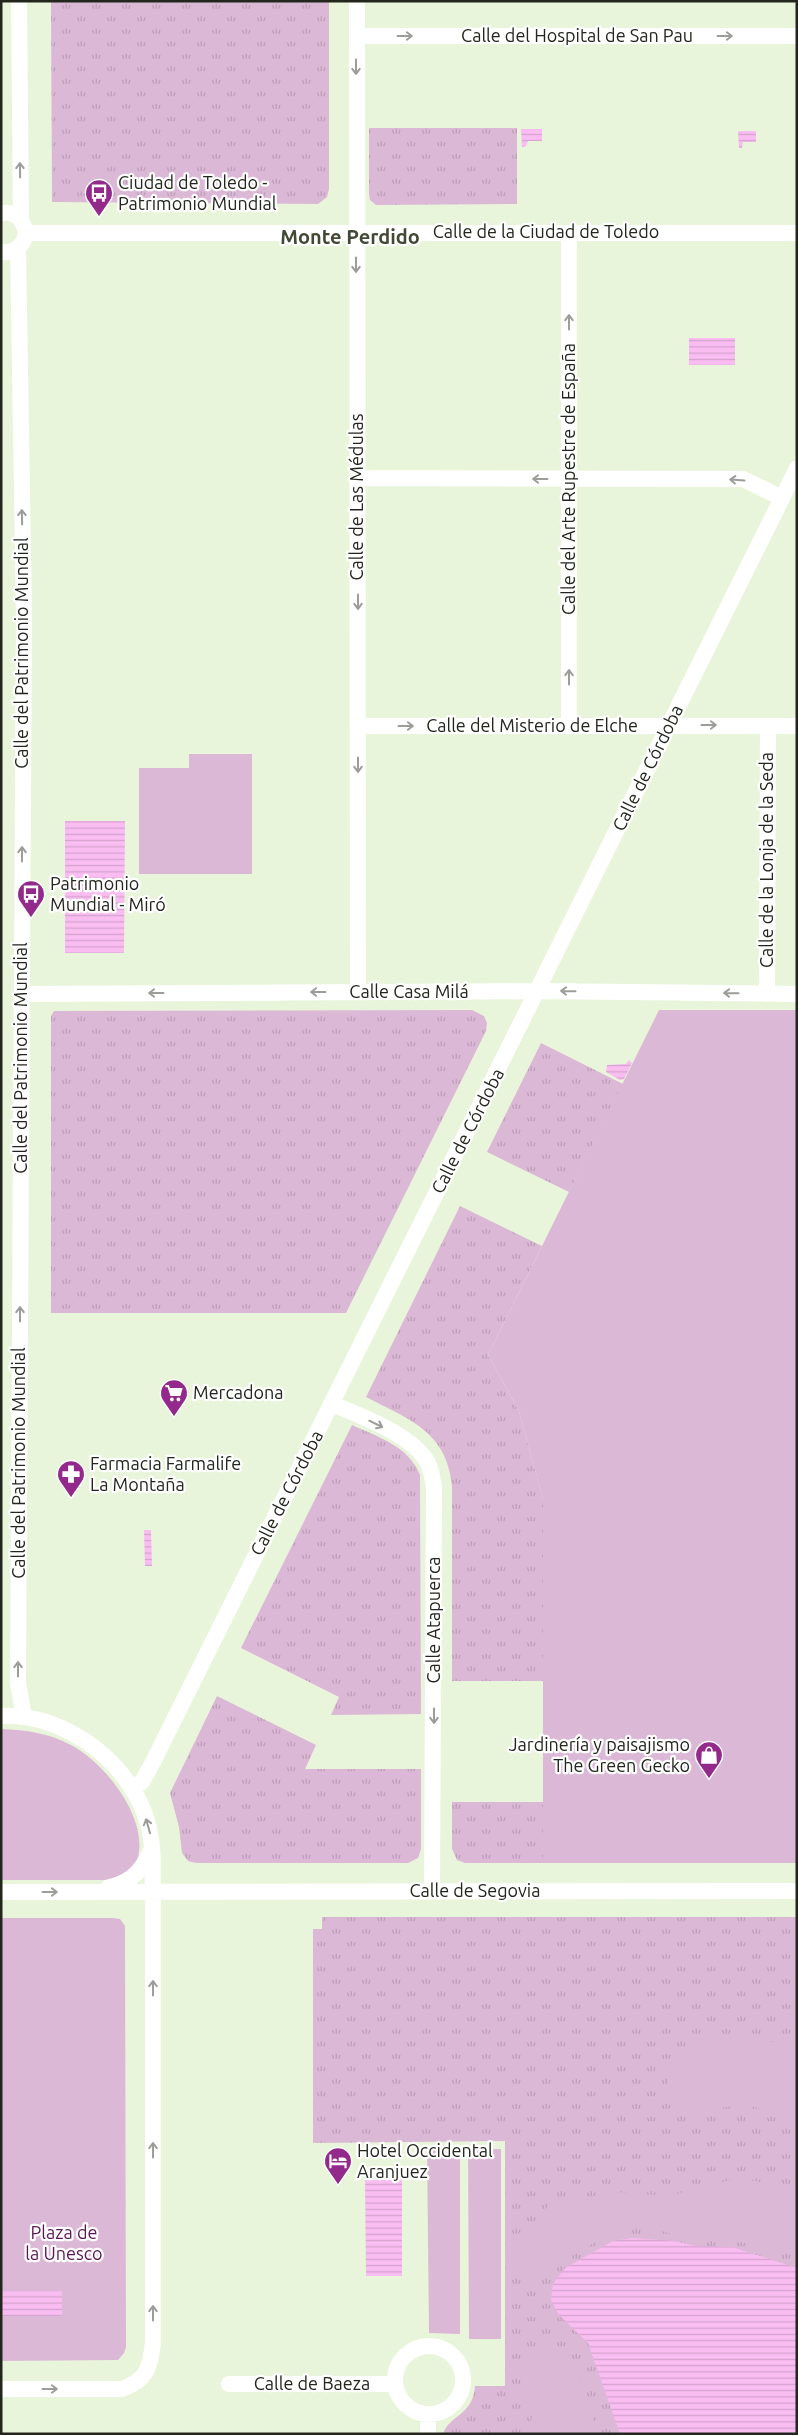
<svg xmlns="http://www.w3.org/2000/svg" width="798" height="2435" font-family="Ubuntu,sans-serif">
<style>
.grass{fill:url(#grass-tufts)}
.park{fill:#dcb8d7}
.water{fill:url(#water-rules)}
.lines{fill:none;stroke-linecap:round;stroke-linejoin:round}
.street{stroke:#fff;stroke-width:16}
.oneway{stroke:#9c9d99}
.labels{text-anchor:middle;stroke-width:4.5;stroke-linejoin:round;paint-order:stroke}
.street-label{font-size:18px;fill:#22261c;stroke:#fff}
.poi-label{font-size:18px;fill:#22261c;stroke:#fff;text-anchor:start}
.park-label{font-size:18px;fill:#5b1856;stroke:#fff}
.quarter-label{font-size:20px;font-weight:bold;fill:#3f4933;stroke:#fff}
</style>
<defs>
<pattern id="grass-tufts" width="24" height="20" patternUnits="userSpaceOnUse" patternTransform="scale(1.25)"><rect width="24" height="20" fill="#dcb8d7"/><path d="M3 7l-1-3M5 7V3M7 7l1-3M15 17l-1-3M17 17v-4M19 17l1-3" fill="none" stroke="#bc9eb8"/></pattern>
<pattern id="water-rules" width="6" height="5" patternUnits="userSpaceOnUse" patternTransform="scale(1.25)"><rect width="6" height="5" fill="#f9bdf1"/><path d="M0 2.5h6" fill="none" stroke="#d5a2ce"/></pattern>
</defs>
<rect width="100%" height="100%" fill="#e9f5da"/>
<path class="grass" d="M 51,1 L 329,1 L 329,189 L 327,197 L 318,204 L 52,202 Z
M 369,128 L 517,128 L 517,204 L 376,205 L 370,200 L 369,194 Z
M 472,1010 L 484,1016 L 487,1023 L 486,1031 L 346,1313 L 51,1313 L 51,1016 L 54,1011 Z
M 541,1043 L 623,1084 L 569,1192 L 487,1152 Z
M 460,1206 L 542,1246 L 488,1355 L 519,1411 L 543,1499 L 543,1681 L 452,1681 L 452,1486 C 447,1431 408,1419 366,1397 Z
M 352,1425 C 378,1437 409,1446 420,1475 L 421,1714 L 331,1715 L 339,1697 L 241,1648 Z
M 217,1696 L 316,1745 L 305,1769 L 421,1769 L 421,1849 L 418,1858 L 408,1863 L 196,1863 L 188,1861 L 182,1853 L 179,1827 L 170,1793 Z
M 452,1802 L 543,1802 L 543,1863 L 465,1863 L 457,1860 L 452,1849 Z
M 322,1917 L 797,1917 L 797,2434 L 443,2434 C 449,2415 473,2416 475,2386 L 505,2386 L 505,2141 L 313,2143 L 313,1929 L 322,1929 Z"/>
<path class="park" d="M 189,754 L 252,754 L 252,874 L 139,874 L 139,768 L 189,768 Z
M 659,1010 L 797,1010 L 797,1863 L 543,1863 L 543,1499 L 519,1411 L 488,1355 Z
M 1,1729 C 26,1730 49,1733 71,1745 C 104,1762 148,1817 138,1857 C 137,1862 132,1868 128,1873 L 109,1880 L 1,1880 Z
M 1,1918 L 113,1918 L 120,1919 L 125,1926 L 126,2347 L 124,2353 L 118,2360 L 1,2361 Z
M 704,2040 L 769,2042 L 797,2041 L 797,2123 C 781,2118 765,2109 749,2106 C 724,2102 698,2121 674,2099 C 669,2095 667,2088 667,2082 C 666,2058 682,2045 704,2040 Z
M 427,2148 L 460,2148 L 460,2334 L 429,2333 Z
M 468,2149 L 501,2149 L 501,2339 L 469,2339 Z
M 733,2180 L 755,2181 L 797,2191 L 797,2254 L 779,2252 L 718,2236 L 690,2238 L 640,2226 L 621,2229 L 592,2244 L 531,2279 L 522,2278 L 513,2271 L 510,2251 L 520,2232 L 533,2223 L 550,2204 L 582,2202 L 596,2195 L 615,2192 L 670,2196 L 709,2184 Z
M 546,2351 C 579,2351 580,2384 589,2409 C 592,2418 597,2426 602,2434 L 528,2434 L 533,2412 C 515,2393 515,2356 546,2351 Z"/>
<path class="water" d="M 521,129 L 542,129 L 542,141 L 528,141 L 526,146 L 522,147 Z
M 738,131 L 756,131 L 756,142 L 743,142 L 742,148 L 739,148 Z
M 689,338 L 735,338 L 735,365 L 689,365 Z
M 65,821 L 125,821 L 124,953 L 65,953 Z
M 629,1060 L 632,1063 L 624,1079 L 620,1080 L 606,1072 L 607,1065 L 626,1064 Z
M 144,1530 L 151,1530 L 152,1566 L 145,1566 Z
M 365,2180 L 402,2180 L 402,2276 L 366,2276 Z
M 632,2238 L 675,2241 L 696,2246 L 732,2247 L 797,2268 L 797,2434 L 620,2434 L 588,2343 L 559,2315 L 551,2300 L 553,2284 L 565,2268 L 613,2241 Z
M 1,2291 L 62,2291 L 62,2316 L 1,2316 Z"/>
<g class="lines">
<path class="street" d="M 19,1 L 21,219
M 357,1 L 358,992
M 357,36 L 797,36
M 1,213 C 16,211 23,219 26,233 C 24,246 14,254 1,252
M 26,233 L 797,233
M 18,248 L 24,613 L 18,1683 L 24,1717
M 358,478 L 743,479 L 782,498
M 569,725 L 569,233
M 358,726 L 797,726
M 21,994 L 538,991 L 797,994
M 767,994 L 768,726
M 332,1404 C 359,1415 407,1433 425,1458 C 431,1466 432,1477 434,1487 L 432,1892
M 1,1716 C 69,1712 142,1771 151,1839 C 154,1856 152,1875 153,1892 L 153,2343 C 150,2368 147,2380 122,2389 L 1,2389
M 131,1788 L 142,1782 L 153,1762 L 797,468
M 109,1887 C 131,1883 142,1870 151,1851
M 1,1892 L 797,1891
M395 2380a34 34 0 1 1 68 0a34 34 0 1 1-68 0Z
M 229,2384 L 395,2384
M 428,2414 L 428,2434"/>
</g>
<defs><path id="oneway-shaft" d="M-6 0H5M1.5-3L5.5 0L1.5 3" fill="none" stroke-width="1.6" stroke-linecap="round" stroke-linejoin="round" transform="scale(1.25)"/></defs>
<g class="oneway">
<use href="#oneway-shaft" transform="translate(405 36)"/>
<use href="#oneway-shaft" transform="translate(725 36)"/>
<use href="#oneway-shaft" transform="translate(356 67) rotate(90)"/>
<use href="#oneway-shaft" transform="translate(20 170) rotate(-91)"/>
<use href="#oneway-shaft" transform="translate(356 265) rotate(90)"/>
<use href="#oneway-shaft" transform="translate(569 322) rotate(-90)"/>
<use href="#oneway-shaft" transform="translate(540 479) rotate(-180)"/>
<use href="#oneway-shaft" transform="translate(737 480) rotate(-176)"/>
<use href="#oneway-shaft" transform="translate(22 517) rotate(-91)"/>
<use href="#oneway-shaft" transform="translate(358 602) rotate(90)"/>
<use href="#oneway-shaft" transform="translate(569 677) rotate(-90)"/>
<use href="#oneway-shaft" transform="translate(709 725)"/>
<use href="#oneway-shaft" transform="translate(406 726)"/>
<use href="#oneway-shaft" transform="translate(358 765) rotate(90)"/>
<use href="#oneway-shaft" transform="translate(22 854) rotate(-90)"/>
<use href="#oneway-shaft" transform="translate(568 991) rotate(-179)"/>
<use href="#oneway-shaft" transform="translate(318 992) rotate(180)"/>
<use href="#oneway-shaft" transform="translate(156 993) rotate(180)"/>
<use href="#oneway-shaft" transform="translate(731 993) rotate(-179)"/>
<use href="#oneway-shaft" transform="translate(20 1314) rotate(-90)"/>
<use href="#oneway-shaft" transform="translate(376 1424) rotate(26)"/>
<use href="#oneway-shaft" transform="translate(18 1669) rotate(-90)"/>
<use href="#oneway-shaft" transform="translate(434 1716) rotate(90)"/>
<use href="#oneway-shaft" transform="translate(148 1826) rotate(-106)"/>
<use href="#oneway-shaft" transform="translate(50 1892)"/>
<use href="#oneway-shaft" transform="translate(153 1988) rotate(-90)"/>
<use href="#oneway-shaft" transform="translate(153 2150) rotate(-90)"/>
<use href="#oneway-shaft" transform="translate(153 2313) rotate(-90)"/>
<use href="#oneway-shaft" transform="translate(50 2389)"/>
</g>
<defs>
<g id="bus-pin" transform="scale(1.4375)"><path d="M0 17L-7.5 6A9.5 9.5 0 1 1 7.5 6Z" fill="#94298c" stroke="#fff"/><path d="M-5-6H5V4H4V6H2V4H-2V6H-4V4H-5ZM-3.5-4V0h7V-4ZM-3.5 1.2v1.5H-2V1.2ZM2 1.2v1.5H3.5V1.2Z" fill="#fff"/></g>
<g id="supermarket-pin" transform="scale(1.4375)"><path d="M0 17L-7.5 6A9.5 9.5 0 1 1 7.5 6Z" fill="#94298c" stroke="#fff"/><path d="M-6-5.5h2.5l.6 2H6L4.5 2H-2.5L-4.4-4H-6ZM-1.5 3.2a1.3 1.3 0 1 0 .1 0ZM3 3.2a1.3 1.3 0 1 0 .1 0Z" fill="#fff"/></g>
<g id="pharmacy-pin" transform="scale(1.4375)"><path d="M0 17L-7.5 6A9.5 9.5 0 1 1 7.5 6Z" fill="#94298c" stroke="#fff"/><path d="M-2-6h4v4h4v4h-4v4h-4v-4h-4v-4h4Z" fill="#fff"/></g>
<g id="shop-pin" transform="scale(1.4375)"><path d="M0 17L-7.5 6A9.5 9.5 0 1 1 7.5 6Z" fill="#94298c" stroke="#fff"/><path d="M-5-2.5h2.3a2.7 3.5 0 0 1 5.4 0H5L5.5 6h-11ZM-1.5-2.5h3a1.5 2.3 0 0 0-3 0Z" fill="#fff"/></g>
<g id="hotel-pin" transform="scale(1.4375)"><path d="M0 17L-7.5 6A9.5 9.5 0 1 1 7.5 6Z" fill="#94298c" stroke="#fff"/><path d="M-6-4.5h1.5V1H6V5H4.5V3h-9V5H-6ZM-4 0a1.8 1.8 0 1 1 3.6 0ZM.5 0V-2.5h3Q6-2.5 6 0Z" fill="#fff"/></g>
</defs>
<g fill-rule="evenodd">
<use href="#bus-pin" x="99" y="193"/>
<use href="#bus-pin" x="31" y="894"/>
<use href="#supermarket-pin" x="174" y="1393"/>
<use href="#pharmacy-pin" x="71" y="1474"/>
<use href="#shop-pin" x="709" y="1755"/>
<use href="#hotel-pin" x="338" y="2161"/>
</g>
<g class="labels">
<g class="street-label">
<text x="577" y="42">Calle del Hospital de San Pau</text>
<text x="546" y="238">Calle de la Ciudad de Toledo</text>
<text transform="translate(569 479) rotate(-90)" y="6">Calle del Arte Rupestre de España</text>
<text transform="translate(357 497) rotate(-90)" y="6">Calle de Las Médulas</text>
<text transform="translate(22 653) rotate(-90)" y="6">Calle del Patrimonio Mundial</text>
<text x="532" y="732">Calle del Misterio de Elche</text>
<text transform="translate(648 768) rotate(-64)" y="6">Calle de Córdoba</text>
<text transform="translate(767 860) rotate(-90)" y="6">Calle de la Lonja de la Seda</text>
<text x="409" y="998">Calle Casa Milá</text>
<text transform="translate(21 1058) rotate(-90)" y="6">Calle del Patrimonio Mundial</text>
<text transform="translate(468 1131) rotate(-63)" y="6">Calle de Córdoba</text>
<text transform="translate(19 1463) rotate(-90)" y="6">Calle del Patrimonio Mundial</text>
<text transform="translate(287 1493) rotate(-63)" y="6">Calle de Córdoba</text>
<text transform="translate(434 1620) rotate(-90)" y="6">Calle Atapuerca</text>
<text x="475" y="1897">Calle de Segovia</text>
<text x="312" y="2390">Calle de Baeza</text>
</g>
<g class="poi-label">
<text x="118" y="189">Ciudad de Toledo -<tspan x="118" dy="21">Patrimonio Mundial</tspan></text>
<text x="50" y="890">Patrimonio<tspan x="50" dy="21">Mundial - Miró</tspan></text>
<text x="193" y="1399">Mercadona</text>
<text x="90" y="1470">Farmacia Farmalife<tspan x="90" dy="21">La Montaña</tspan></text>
<text x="690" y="1751" text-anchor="end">Jardinería y paisajismo<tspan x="690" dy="21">The Green Gecko</tspan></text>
<text x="357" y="2157">Hotel Occidental<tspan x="357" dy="21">Aranjuez</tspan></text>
</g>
<g class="park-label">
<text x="64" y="2239">Plaza de<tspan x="64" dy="21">la Unesco</tspan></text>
</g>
<g class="quarter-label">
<text x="350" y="244">Monte Perdido</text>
</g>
</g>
<rect width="798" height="2435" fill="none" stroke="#22261c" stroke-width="5"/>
</svg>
